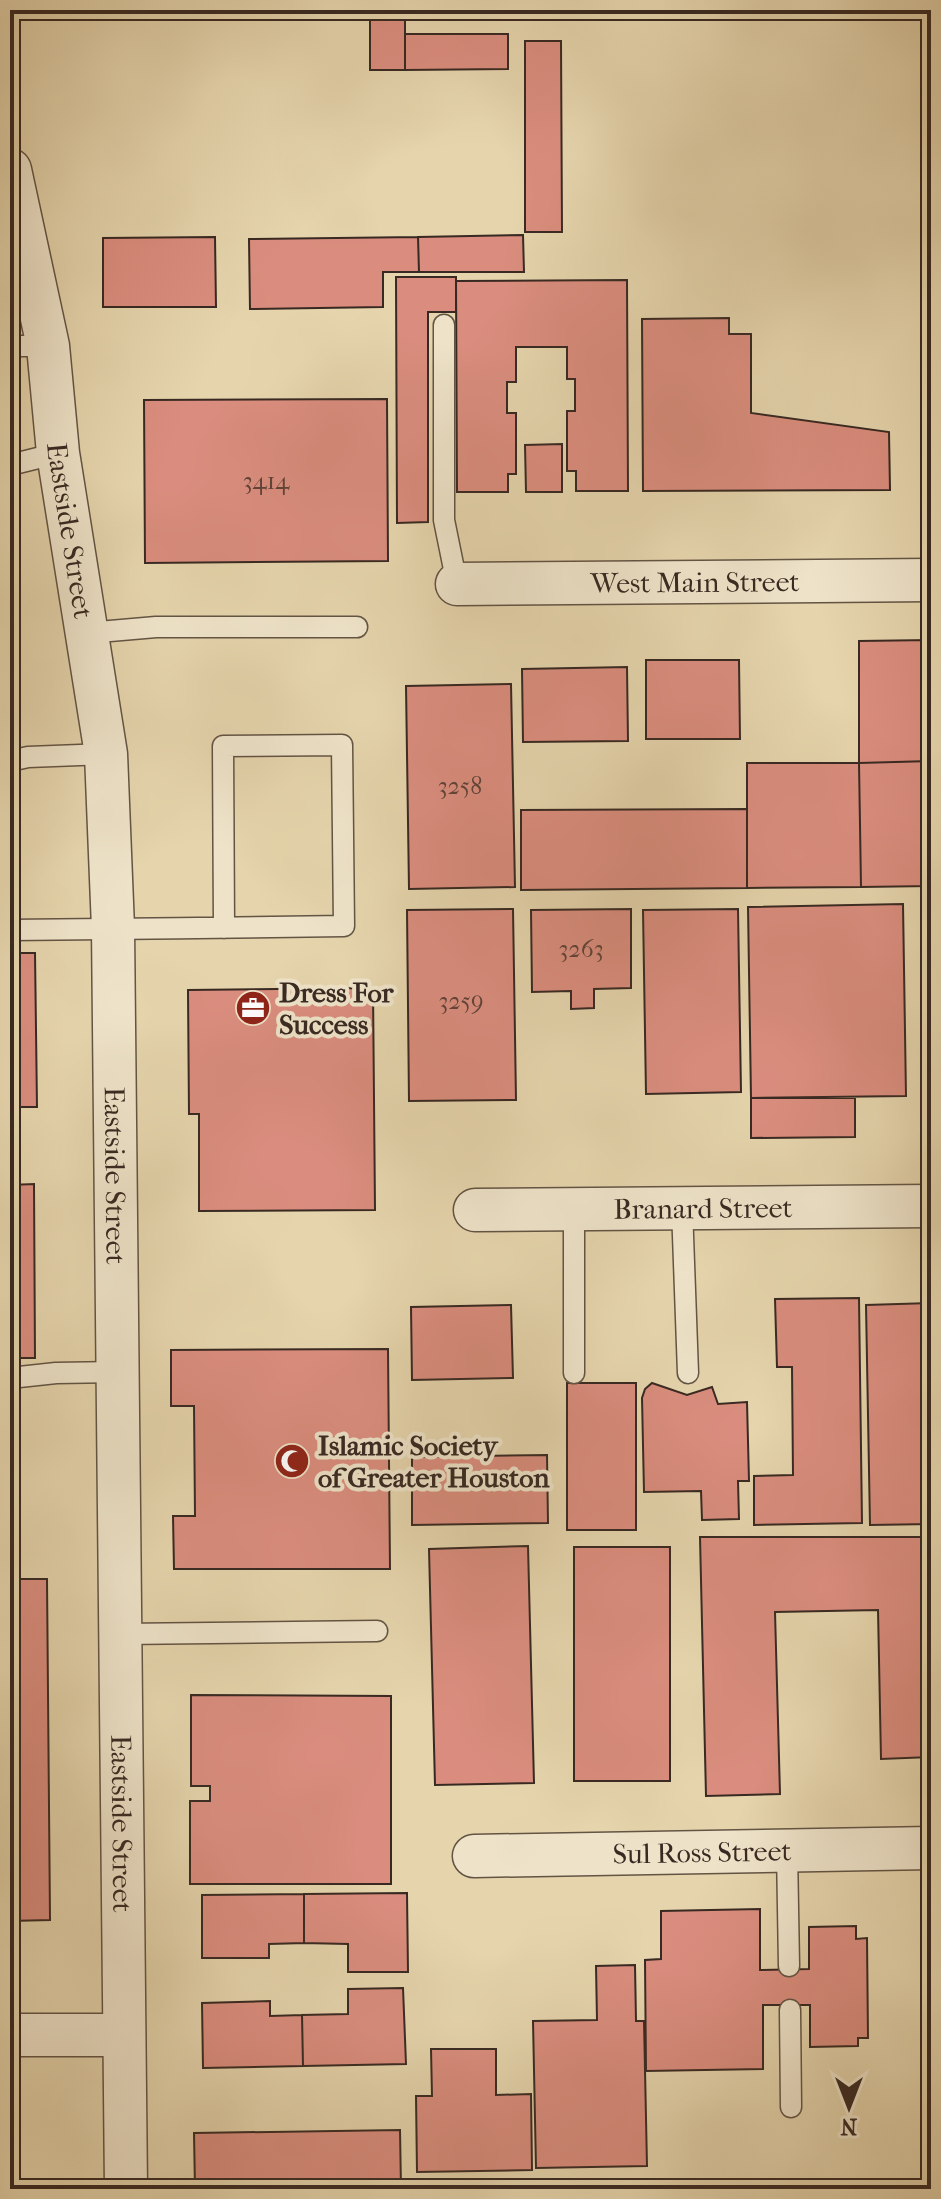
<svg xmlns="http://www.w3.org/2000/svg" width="941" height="2199" font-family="'IM FELL French Canon',serif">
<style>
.building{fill:#da8d7e;stroke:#382922;stroke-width:2}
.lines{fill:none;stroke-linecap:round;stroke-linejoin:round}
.service-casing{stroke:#635444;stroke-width:23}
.minor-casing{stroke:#635444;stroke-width:45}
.service{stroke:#eee3c9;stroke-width:20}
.minor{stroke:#eee3c9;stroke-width:42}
.labels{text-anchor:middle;stroke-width:8;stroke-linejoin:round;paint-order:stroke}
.number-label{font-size:24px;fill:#604239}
.street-label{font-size:28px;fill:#382922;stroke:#eee3c9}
.poi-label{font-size:28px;font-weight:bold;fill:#382922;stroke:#eee3c9;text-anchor:start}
</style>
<rect width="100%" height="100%" fill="#e5d4ac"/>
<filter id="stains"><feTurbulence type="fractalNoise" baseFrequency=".0025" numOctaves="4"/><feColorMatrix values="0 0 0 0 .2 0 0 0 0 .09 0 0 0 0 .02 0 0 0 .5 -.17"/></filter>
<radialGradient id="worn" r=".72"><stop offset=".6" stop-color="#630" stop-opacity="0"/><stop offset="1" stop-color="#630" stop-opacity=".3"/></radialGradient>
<path class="building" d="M 370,10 L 405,10 L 405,70 L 370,70 Z
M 405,34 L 508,34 L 508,69 L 405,70 Z
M 525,41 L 561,41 L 562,232 L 525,232 Z
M 523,235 L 524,272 L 419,272 L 418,237 Z
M 215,237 L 216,307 L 103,307 L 103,238 Z
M 418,237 L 419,272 L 383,272 L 383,307 L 250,309 L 249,239 Z
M 396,277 L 456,277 L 456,312 L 428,312 L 428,522 L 397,523 Z
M 627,280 L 628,491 L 576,491 L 576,471 L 567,471 L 567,411 L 575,411 L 575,379 L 567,379 L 567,347 L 516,347 L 516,382 L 507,382 L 507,413 L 516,413 L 516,474 L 508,474 L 508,492 L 457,492 L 456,281 Z
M 729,318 L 729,334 L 751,334 L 751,413 L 889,432 L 890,490 L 643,491 L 642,319 Z
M 387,399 L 388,561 L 145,563 L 144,400 Z
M 562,444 L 562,492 L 526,492 L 525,445 Z
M 931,640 L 931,761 L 859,763 L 859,641 Z
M 646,660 L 739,660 L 740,739 L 646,739 Z
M 627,667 L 628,741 L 523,742 L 522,669 Z
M 511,684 L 515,887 L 409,889 L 406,686 Z
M 931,761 L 931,886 L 861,887 L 859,763 Z
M 747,763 L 859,763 L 861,887 L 747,888 Z
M 747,809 L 747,888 L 521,890 L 521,810 Z
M 903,904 L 906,1096 L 751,1098 L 748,907 Z
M 513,909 L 516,1100 L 409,1101 L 407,910 Z
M 631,909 L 631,988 L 594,989 L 594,1008 L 571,1009 L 571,991 L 532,992 L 531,910 Z
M 738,909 L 741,1092 L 646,1094 L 643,910 Z
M 10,953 L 35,953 L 37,1107 L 10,1107 Z
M 373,988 L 375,1210 L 199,1211 L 199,1114 L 189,1114 L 188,990 Z
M 751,1098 L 855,1098 L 855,1137 L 751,1138 Z
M 34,1184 L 35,1358 L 10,1358 L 10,1185 Z
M 859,1298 L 862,1523 L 754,1525 L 754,1476 L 793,1475 L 792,1367 L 777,1367 L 775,1299 Z
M 931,1303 L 931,1364 L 929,1364 L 931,1524 L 870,1525 L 866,1305 Z
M 511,1305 L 513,1378 L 412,1380 L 411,1307 Z
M 388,1349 L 390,1569 L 174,1569 L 173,1516 L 195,1516 L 194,1406 L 171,1406 L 171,1350 Z
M 567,1383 L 636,1383 L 636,1530 L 567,1530 Z
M 652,1383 L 687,1395 L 712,1387 L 718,1404 L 747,1402 L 749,1481 L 738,1481 L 739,1519 L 702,1520 L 701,1491 L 644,1492 L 642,1398 L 645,1389 Z
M 547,1455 L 548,1523 L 412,1525 L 412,1457 Z
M 700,1537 L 931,1537 L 931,1757 L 881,1759 L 878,1610 L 775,1612 L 780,1794 L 706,1796 Z
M 528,1546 L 534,1783 L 435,1785 L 429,1549 Z
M 574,1547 L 670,1547 L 670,1781 L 574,1781 Z
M 10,1579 L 47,1579 L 50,1920 L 10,1921 Z
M 191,1695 L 391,1696 L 391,1884 L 190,1884 L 190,1801 L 210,1801 L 210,1786 L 191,1786 Z
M 407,1893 L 408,1972 L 348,1972 L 348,1944 L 304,1943 L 304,1894 Z
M 304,1894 L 304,1943 L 269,1944 L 269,1958 L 202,1958 L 202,1895 Z
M 760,1909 L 760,1970 L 809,1969 L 809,1927 L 856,1926 L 856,1939 L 867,1938 L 868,2038 L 858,2038 L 858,2046 L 810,2047 L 810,2005 L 763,2005 L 763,2069 L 646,2071 L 645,1960 L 661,1959 L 661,1911 Z
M 635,1965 L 636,2021 L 644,2021 L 647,2166 L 536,2168 L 533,2021 L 597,2020 L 596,1966 Z
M 403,1988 L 406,2064 L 303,2066 L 302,2015 L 348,2014 L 348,1989 Z
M 270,2001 L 270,2016 L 302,2015 L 303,2066 L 203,2068 L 202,2003 Z
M 431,2049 L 496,2049 L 496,2095 L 531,2094 L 532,2170 L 417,2172 L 416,2096 L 432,2096 Z
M 400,2130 L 401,2189 L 195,2189 L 194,2133 Z
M 531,2182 L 531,2189 L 415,2189 L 415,2184 Z
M 642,2184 L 642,2189 L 537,2189 L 537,2185 Z"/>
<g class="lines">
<g class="service-casing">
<path id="service" d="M 444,325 L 444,520 L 457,584
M 10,346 L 48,346
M 10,465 L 58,453
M 87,633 L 156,627 L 357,627
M 10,761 L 28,757 L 106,754
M 10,930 C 121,929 233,928 344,926 L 342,745 L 223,746 L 224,928
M 682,1208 L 688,1373
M 574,1210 L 574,1373
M 10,1378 L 56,1373 L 118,1372
M 121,1634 L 377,1631
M 787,1850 L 789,1966
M 790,2010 L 791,2107"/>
</g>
<g class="minor-casing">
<g id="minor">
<path id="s1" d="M 10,170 L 48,346 L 58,453 L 106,754 L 113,928 L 126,2189"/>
<path id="s2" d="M 457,584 L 931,580"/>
<path id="s3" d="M 475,1210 L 931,1206"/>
<path id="s4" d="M 474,1856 L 931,1848"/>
<path d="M 10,2035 L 124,2035"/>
</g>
</g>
<use href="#service" class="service"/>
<use href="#minor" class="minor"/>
</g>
<defs>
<g id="office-disc" transform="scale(1.8)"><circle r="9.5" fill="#8f2418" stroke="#eee3c9"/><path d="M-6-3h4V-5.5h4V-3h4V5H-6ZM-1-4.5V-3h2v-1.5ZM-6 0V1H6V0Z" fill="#fff"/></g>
<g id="mosque-disc" transform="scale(1.8)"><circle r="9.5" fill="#8f2418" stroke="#eee3c9"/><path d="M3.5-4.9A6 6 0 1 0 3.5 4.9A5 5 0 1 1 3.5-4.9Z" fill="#fff"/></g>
</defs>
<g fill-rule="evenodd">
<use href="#office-disc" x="253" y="1008"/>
<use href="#mosque-disc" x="292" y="1461"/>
</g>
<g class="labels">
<g class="number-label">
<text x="266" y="489">3414</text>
<text x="460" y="794">3258</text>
<text x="581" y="957">3263</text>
<text x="461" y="1009">3259</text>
</g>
<g class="street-label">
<text dy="10" stroke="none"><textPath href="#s1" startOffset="366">Eastside Street</textPath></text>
<text dy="10" stroke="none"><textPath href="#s2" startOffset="238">West Main Street</textPath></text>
<text dy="10" stroke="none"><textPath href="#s1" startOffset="1014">Eastside Street</textPath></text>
<text dy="10" stroke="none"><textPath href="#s3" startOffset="228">Branard Street</textPath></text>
<text dy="10" stroke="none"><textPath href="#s1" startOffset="1662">Eastside Street</textPath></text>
<text dy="10" stroke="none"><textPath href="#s4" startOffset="228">Sul Ross Street</textPath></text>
</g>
<g class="poi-label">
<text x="279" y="1002">Dress For<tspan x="279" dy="32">Success</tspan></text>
<text x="318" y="1455">Islamic Society<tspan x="318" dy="32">of Greater Houston</tspan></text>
</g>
</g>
<rect width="941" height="2199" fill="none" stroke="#e5d4ac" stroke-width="40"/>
<rect x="12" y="12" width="917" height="2175" fill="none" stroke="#382922" stroke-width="4"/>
<rect x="20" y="20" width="901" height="2159" fill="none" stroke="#382922" stroke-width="2"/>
<g transform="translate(849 2107) rotate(180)" stroke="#eee3c9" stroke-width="6" paint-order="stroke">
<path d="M0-6L14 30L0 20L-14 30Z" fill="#382922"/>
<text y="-12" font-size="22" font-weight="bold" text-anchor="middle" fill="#382922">N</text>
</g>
<rect width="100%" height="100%" filter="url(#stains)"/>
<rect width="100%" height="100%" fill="url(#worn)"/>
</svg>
